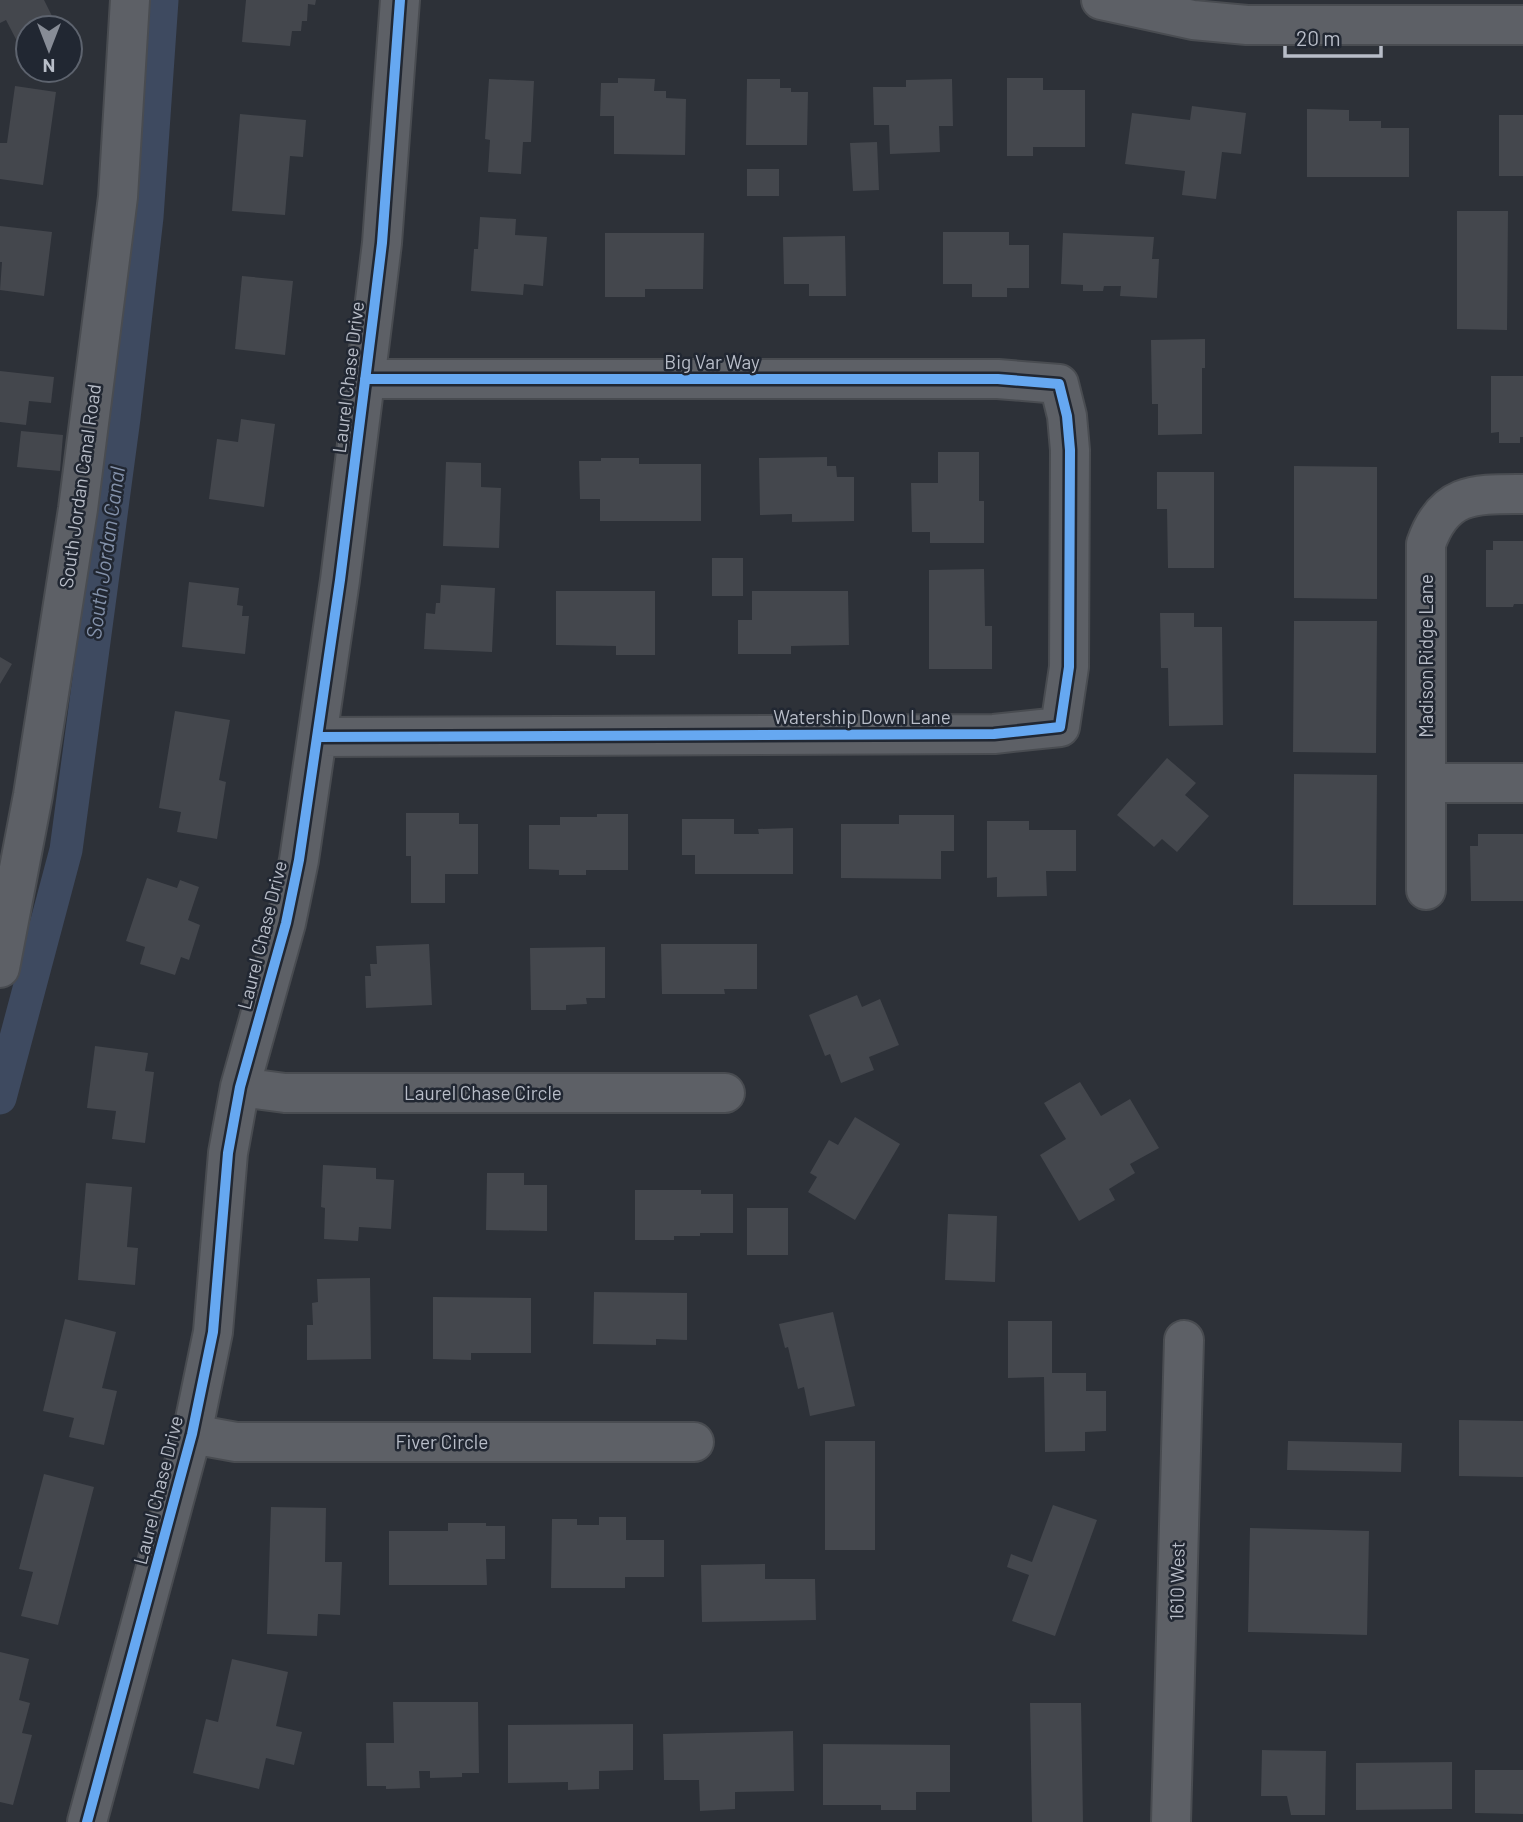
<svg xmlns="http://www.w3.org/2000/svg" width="1523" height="1822" font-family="Barlow,sans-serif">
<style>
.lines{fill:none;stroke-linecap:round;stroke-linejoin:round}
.canal{stroke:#3e4a60;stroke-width:33}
.building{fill:#44474d}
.minor-casing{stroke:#494c51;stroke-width:42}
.minor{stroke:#5d6066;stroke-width:38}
.cycleway-casing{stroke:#212732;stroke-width:15}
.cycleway{stroke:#66a8f1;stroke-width:10}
.labels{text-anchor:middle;stroke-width:5;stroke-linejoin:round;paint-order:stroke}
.street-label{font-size:19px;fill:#b8bdc8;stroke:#212732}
.water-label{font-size:21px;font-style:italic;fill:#8492ab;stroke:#212732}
</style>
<rect width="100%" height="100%" fill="#2d3138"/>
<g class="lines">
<path class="canal" d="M 0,1098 L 66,850 L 124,418 L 147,217 L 162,0"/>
</g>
<path class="building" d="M 0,0 L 44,0 L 57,26 L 28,28 L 28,41 L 19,45 L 6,20 L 0,23 Z
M 246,0 L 316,0 L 315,5 L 308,4 L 307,21 L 302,21 L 301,31 L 292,31 L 290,46 L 242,42 Z
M 618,78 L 655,79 L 654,91 L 666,91 L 666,98 L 686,99 L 685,155 L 614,154 L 614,116 L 600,116 L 601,83 L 618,83 Z
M 1007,78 L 1043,78 L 1043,90 L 1085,90 L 1085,147 L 1033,147 L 1033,156 L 1007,156 Z
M 489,79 L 534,81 L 531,142 L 523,142 L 521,174 L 488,172 L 490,140 L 485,139 Z
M 747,79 L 780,79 L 780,88 L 791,88 L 791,92 L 808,92 L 807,145 L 746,145 Z
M 952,79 L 953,126 L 939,126 L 940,152 L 890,154 L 889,125 L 874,125 L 873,87 L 906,87 L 906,80 Z
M 15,86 L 56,92 L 43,185 L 0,179 L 0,143 L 7,143 Z
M 1192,106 L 1246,113 L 1241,154 L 1222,152 L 1216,199 L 1182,195 L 1185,171 L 1125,164 L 1132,113 L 1190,120 Z
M 1307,109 L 1349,110 L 1349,121 L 1381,121 L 1381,128 L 1409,128 L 1409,177 L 1307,177 Z
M 240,114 L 306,120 L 303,157 L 290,156 L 285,215 L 232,211 Z
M 1499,115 L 1523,115 L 1523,176 L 1499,176 Z
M 877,142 L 879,190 L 853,191 L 850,143 Z
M 747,169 L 779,169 L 779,196 L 747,196 Z
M 1457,211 L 1508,211 L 1507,330 L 1457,329 Z
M 480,217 L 516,219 L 515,235 L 547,237 L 543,286 L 524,284 L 523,295 L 471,291 L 474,249 L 478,249 Z
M 0,226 L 52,232 L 44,296 L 0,290 L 2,262 L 0,262 Z
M 943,232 L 1009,232 L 1009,245 L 1029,245 L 1029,288 L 1007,288 L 1007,297 L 972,297 L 972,284 L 943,284 Z
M 605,233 L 704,233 L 703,289 L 645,289 L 645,297 L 605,297 Z
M 1063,233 L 1154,237 L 1152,259 L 1159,259 L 1157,298 L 1120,296 L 1121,286 L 1104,286 L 1103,291 L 1083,291 L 1083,285 L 1061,284 Z
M 845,236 L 846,296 L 809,296 L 809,284 L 784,284 L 783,237 Z
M 242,276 L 293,281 L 285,355 L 235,349 Z
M 1205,339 L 1205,368 L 1202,368 L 1202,434 L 1158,435 L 1158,404 L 1152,404 L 1151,340 Z
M 0,371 L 54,377 L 51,403 L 29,401 L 26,425 L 0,422 Z
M 1491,376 L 1523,376 L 1523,437 L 1520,437 L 1520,443 L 1499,443 L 1499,432 L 1491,433 Z
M 241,419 L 275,424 L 264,507 L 209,499 L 217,439 L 238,442 Z
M 21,431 L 63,435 L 60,471 L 17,467 Z
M 938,452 L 979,452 L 979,501 L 984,501 L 984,543 L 930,543 L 930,532 L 912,532 L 911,483 L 938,483 Z
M 827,457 L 827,466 L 836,466 L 837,477 L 854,477 L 854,521 L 792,522 L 792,514 L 760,515 L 759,458 Z
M 601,458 L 639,458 L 639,464 L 701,464 L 701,521 L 600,521 L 600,499 L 580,499 L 579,461 L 601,461 Z
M 446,462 L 481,463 L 481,487 L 501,488 L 499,548 L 443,546 Z
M 1294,466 L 1377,467 L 1377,599 L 1294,598 Z
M 1157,472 L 1214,472 L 1214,568 L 1168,568 L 1167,509 L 1157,509 Z
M 1493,541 L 1523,541 L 1523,604 L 1514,604 L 1513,607 L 1486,607 L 1486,550 L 1493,550 Z
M 712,558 L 743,558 L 743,596 L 712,596 Z
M 984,569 L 985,626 L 992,626 L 992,669 L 929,669 L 929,570 Z
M 189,582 L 239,588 L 237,605 L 243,606 L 242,616 L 249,616 L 245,654 L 182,647 Z
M 441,585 L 495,588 L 492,652 L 424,649 L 426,613 L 435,614 L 436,603 L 440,603 Z
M 556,591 L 655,591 L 655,655 L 616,655 L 616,646 L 556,645 Z
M 752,591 L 848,591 L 849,645 L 791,646 L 791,654 L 738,654 L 738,620 L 752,620 Z
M 1160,613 L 1194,613 L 1194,627 L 1222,627 L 1223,725 L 1169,726 L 1168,668 L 1161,668 Z
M 1294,621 L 1377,621 L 1376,753 L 1293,752 Z
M 0,657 L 12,664 L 0,684 Z
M 175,711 L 230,720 L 219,780 L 226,782 L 217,839 L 177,832 L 181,812 L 159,808 Z
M 1167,758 L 1196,783 L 1185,795 L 1209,816 L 1177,852 L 1162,839 L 1154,847 L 1117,815 Z
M 1294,774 L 1377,775 L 1376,905 L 1293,905 Z
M 406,813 L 459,813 L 459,824 L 478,824 L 478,874 L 445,874 L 445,903 L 411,903 L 411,856 L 406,856 Z
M 597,814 L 628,814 L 628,870 L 586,870 L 586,875 L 559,875 L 559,870 L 529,869 L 529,825 L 560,825 L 560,817 L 597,817 Z
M 899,815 L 954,815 L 954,851 L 941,851 L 941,879 L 841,878 L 841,824 L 899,824 Z
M 682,819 L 734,819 L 734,834 L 759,834 L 758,829 L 793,828 L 793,874 L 695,874 L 695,855 L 682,855 Z
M 987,821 L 1029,821 L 1029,830 L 1076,830 L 1076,871 L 1046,871 L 1047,896 L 997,897 L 997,877 L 987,878 Z
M 1478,834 L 1523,834 L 1523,901 L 1471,901 L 1470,846 L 1478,846 Z
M 147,878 L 177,888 L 180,880 L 199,887 L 188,920 L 200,925 L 189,960 L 181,957 L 175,975 L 140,964 L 145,947 L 126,941 Z
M 429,944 L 432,1005 L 366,1008 L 365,976 L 371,976 L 370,964 L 377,964 L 376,946 Z
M 661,944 L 757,944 L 757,989 L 724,989 L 725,994 L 662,994 Z
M 605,947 L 605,998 L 586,998 L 587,1004 L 566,1005 L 566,1010 L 531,1010 L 530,948 Z
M 857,995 L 862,1007 L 880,999 L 899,1045 L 869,1057 L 874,1070 L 841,1083 L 830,1054 L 825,1056 L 809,1015 Z
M 95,1046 L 148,1053 L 145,1071 L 154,1072 L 145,1143 L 112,1139 L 116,1111 L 87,1108 Z
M 1080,1082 L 1101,1116 L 1130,1099 L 1159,1148 L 1130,1164 L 1135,1173 L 1109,1189 L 1115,1200 L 1079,1221 L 1040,1155 L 1066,1139 L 1044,1103 Z
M 855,1117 L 900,1144 L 855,1220 L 808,1192 L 817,1177 L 810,1173 L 829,1140 L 838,1145 Z
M 323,1165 L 376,1168 L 376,1179 L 394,1180 L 391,1229 L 359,1227 L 358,1241 L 324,1239 L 325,1208 L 321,1207 Z
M 487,1173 L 524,1173 L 524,1185 L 547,1185 L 547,1231 L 486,1230 Z
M 86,1183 L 132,1187 L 127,1247 L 138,1248 L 135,1285 L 78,1280 Z
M 635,1190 L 701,1190 L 701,1194 L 733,1194 L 733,1233 L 700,1233 L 700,1236 L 674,1236 L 674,1240 L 635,1240 Z
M 747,1208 L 788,1208 L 788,1255 L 747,1255 Z
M 948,1214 L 997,1216 L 995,1282 L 945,1280 Z
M 370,1278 L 371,1359 L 307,1360 L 307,1325 L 313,1325 L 312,1303 L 318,1302 L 317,1279 Z
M 594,1292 L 687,1293 L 687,1340 L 656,1339 L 656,1345 L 593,1344 Z
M 433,1297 L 531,1298 L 531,1353 L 471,1353 L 471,1360 L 433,1359 Z
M 833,1312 L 855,1406 L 810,1416 L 804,1387 L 798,1389 L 788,1347 L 785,1348 L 779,1324 Z
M 65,1319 L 116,1332 L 102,1388 L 117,1391 L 104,1445 L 69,1437 L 74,1418 L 43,1411 Z
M 1008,1321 L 1052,1321 L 1052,1373 L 1086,1373 L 1086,1391 L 1106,1391 L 1106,1431 L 1085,1432 L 1085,1451 L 1045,1452 L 1044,1377 L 1008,1378 Z
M 1459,1420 L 1523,1421 L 1523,1477 L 1459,1476 Z
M 825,1441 L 875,1441 L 875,1550 L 825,1550 Z
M 1288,1441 L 1402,1443 L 1401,1472 L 1287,1470 Z
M 44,1474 L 94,1487 L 58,1625 L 21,1616 L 33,1572 L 19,1569 Z
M 1053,1505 L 1097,1520 L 1055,1636 L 1012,1621 L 1029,1575 L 1007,1567 L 1011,1554 L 1032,1562 Z
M 271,1507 L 326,1508 L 325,1562 L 342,1562 L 340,1615 L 318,1614 L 317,1636 L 267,1634 Z
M 599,1517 L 626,1517 L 626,1540 L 664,1540 L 664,1577 L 625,1577 L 625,1588 L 551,1588 L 552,1519 L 577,1519 L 577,1525 L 599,1525 Z
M 448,1523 L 486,1523 L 486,1526 L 505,1526 L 505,1559 L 486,1559 L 487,1585 L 389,1585 L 389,1531 L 448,1531 Z
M 1250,1528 L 1369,1531 L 1367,1635 L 1248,1632 Z
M 765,1564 L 765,1579 L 815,1579 L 816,1620 L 702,1622 L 701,1565 Z
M 0,1652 L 29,1659 L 19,1700 L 30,1703 L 22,1733 L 32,1735 L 13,1805 L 0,1802 Z
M 232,1659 L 288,1672 L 276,1726 L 302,1732 L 294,1765 L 266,1758 L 259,1789 L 193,1773 L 206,1719 L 218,1722 Z
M 393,1702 L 478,1702 L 479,1773 L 462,1773 L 462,1777 L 430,1778 L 430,1771 L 419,1771 L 420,1788 L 386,1789 L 386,1786 L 367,1786 L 366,1743 L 394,1743 Z
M 1030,1703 L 1081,1703 L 1083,1822 L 1032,1822 Z
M 633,1724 L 633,1770 L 599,1771 L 599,1789 L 568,1790 L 568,1782 L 508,1783 L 508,1725 Z
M 793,1731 L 794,1791 L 735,1792 L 735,1809 L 700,1811 L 699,1780 L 664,1780 L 663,1734 Z
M 823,1744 L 950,1745 L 950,1792 L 916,1792 L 916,1810 L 881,1810 L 881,1805 L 823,1805 Z
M 1262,1750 L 1326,1751 L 1325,1815 L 1291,1815 L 1287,1796 L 1261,1796 Z
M 1452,1762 L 1452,1809 L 1356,1810 L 1356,1763 Z
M 1475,1770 L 1523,1770 L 1523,1814 L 1475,1813 Z"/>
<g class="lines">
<g class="minor-casing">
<path id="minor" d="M 1101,0 L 1193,20 L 1247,25 L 1523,25
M 318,737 L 994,734 L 1060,727 L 1069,667 L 1070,450 L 1067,416 L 1059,384 L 998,379 L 365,379
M 1426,783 L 1523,783
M 1426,890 L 1426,544 C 1444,492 1475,494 1523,494
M 0,968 L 33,795 L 78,509 L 118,197 L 130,0
M 240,1087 L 285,1093 L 725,1093
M 192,1434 L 236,1442 L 694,1442
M 87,1822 L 192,1434 L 213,1332 L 228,1153 L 240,1087 L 286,923 L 299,860 L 340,580 L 374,309 L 382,243 L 400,0
M 1171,1822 L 1184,1340"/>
</g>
<use href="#minor" class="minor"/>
<g class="cycleway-casing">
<path id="cycleway" d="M 318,737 L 994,734 L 1060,727 L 1069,667 L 1070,450 L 1067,416 L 1059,384 L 998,379 L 365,379
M 87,1822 L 192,1434 L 213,1332 L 228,1153 L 240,1087 L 286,923 L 299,860 L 340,580 L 374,309 L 382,243 L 400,0"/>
</g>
<use href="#cycleway" class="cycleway"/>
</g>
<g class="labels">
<g class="street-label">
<text x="712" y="369">Big Var Way</text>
<text transform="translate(348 377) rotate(-83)" y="7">Laurel Chase Drive</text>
<text transform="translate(80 486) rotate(-82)" y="7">South Jordan Canal Road</text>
<text transform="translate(1426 656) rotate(-90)" y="7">Madison Ridge Lane</text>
<text x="862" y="724">Watership Down Lane</text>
<text transform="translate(262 935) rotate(-76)" y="7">Laurel Chase Drive</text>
<text x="483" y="1100">Laurel Chase Circle</text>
<text x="442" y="1449">Fiver Circle</text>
<text transform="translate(158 1490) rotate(-76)" y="7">Laurel Chase Drive</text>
<text transform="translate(1177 1581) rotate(-89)" y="7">1610 West</text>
</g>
<g class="water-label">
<text transform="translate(106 553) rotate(-82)" y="7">South Jordan Canal</text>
</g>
</g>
<g transform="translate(49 49) rotate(180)"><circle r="33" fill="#212732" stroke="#5d636e" stroke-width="2"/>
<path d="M0-5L12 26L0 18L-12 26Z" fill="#878c96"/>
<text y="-10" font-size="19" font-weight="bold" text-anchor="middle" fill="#b8bdc8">N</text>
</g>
<path d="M1285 46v10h96v-10" fill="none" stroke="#b8bdc8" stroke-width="3.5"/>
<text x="1296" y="46" font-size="21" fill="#b8bdc8" stroke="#212732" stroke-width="5" paint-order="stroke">20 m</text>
</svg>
